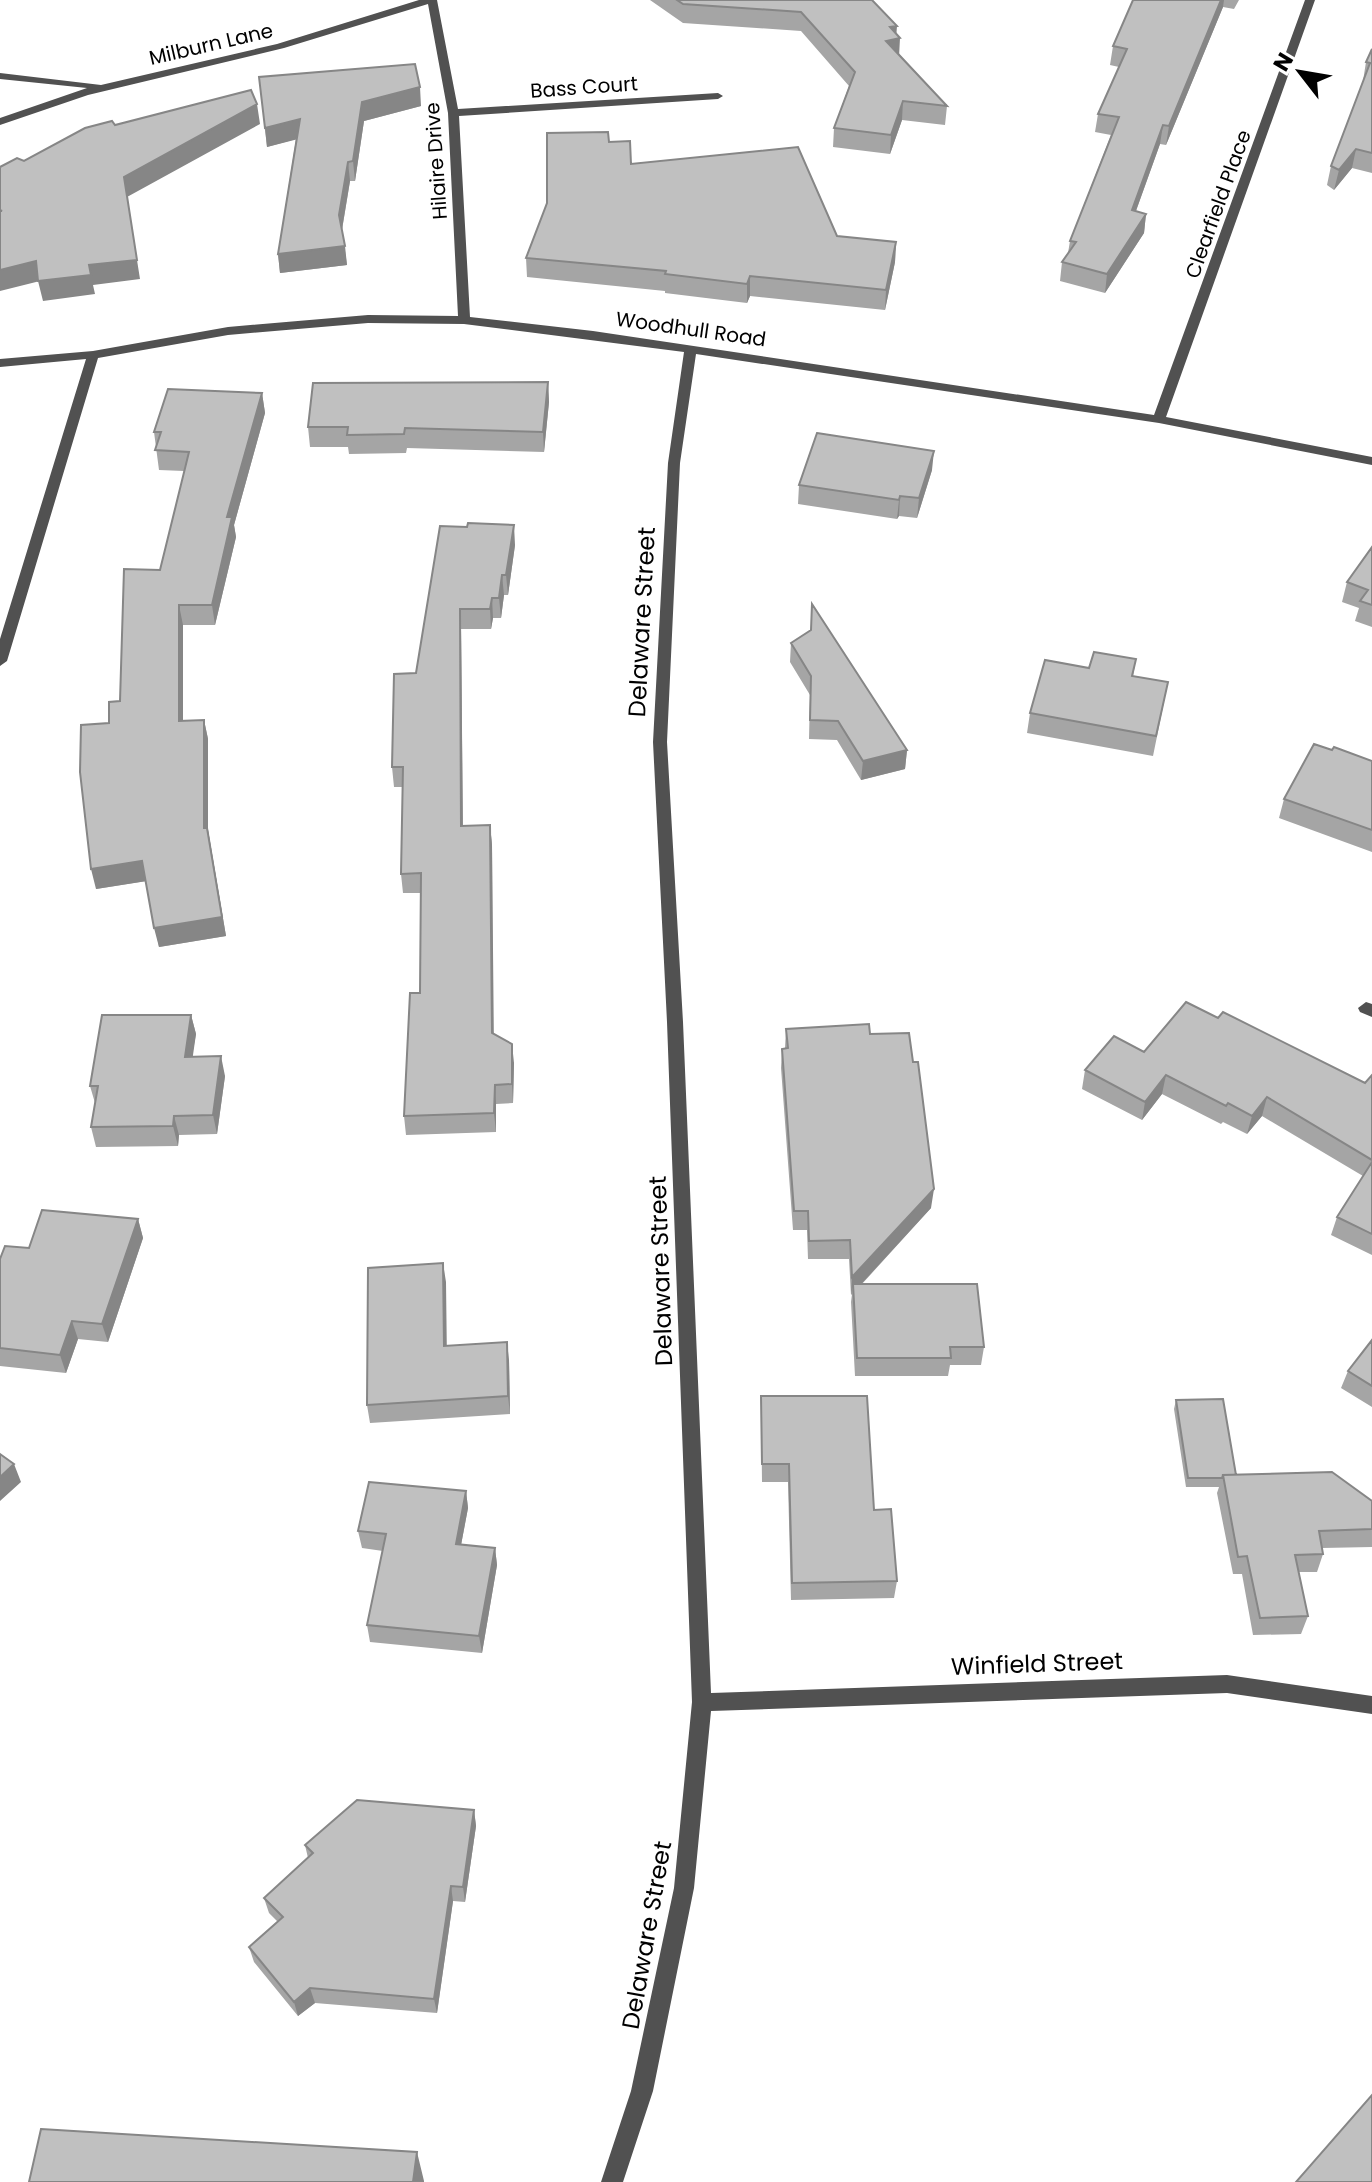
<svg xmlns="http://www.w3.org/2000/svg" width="1372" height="2182" font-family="Poppins,sans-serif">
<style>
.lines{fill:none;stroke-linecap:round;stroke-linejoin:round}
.minor{fill:#515151;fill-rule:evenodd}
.wall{fill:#a5a5a5}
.shaded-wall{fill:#868686}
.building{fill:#c0c0c0;stroke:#868686;stroke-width:2}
.labels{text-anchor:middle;stroke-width:8;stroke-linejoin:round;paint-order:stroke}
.far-street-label{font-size:20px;fill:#000;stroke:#fff}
.street-label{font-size:24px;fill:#000;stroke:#fff}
</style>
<rect width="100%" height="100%" fill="#fff"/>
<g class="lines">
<path class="minor" d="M 419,0 L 437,0 L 458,109 L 718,93 L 723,96 L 718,99 L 459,116 L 470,317 L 593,331 L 1154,415 L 1305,0 L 1315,0 L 1166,417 L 1372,457 L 1372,465 L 1159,423 L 696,354 L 680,463 L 667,742 L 683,1022 L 711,1693 L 1227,1675 L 1372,1696 L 1372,1714 L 1227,1693 L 711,1711 L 694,1888 L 653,2091 L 623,2182 L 601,2182 L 631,2091 L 674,1888 L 692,1702 L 667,1022 L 653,742 L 668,463 L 684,352 L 464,324 L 368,323 L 228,335 L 98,358 L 7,661 L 0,666 L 0,639 L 86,359 L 0,367 L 0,359 L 93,351 L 228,327 L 368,315 L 458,316 L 448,113 L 428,4 L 284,48 L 88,95 L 0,125 L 0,118 L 87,88 L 0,79 L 0,73 L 101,85 L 277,44 Z
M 1366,1002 L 1372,1004 L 1372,1017 L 1360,1012 L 1358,1008 Z"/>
</g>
<path class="wall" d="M 650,0 L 872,0 L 896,33 L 899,54 L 947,106 L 945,125 L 902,120 L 890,154 L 833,147 L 834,128 L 849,86 L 801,31 L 683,23 Z
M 1133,0 L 1239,0 L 1234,9 L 1223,7 L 1166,145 L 1160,144 L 1136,211 L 1146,214 L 1144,233 L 1105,293 L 1060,281 L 1062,262 L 1068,253 L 1070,241 L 1111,135 L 1095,132 L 1098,114 L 1119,67 L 1110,65 L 1113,46 Z
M 1372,49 L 1372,173 L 1352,168 L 1334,190 L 1327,185 L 1331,166 L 1363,81 L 1366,62 Z
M 259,77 L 421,106 L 364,121 L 355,181 L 350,181 L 342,230 L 347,265 L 280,273 L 278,254 L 296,139 L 267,147 Z
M 609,142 L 631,164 L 837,236 L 896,242 L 895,262 L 885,310 L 750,296 L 747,303 L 665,293 L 665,291 L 527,277 L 526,258 L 547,203 Z
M 548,382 L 549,402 L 544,452 L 407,448 L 406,453 L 349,454 L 348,447 L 310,447 L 308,427 Z
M 262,393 L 265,413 L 234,525 L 236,537 L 215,625 L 183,625 L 183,721 L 204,720 L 208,739 L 208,830 L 226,936 L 159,947 L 146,881 L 96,889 L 109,723 L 120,701 L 160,570 L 184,471 L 159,470 L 154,432 Z
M 932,470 L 917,518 L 899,516 L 897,519 L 798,504 L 799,485 Z
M 440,526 L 515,545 L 508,595 L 504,595 L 501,618 L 493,618 L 491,629 L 461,629 L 463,826 L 490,825 L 492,845 L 493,1034 L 514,1063 L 513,1103 L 496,1104 L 496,1132 L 406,1135 L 404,1116 L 420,993 L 421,893 L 403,893 L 401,874 L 403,787 L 394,787 L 392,767 L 416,673 Z
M 1372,547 L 1372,627 L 1355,621 L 1359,608 L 1342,602 L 1347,582 Z
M 791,643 L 907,750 L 905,769 L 861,780 L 837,740 L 809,739 L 810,695 L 790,662 Z
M 1136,659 L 1133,676 L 1164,702 L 1153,756 L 1027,733 L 1030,713 L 1089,668 Z
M 1332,750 L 1372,761 L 1372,852 L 1279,818 L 1284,799 Z
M 191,1015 L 196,1034 L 192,1056 L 225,1076 L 217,1134 L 179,1135 L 178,1146 L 96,1147 L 91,1127 L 95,1103 L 90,1086 Z
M 1218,1018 L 1365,1083 L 1372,1075 L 1372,1255 L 1331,1235 L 1337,1217 L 1363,1176 L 1262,1116 L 1247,1134 L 1223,1122 L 1221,1124 L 1162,1094 L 1142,1120 L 1082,1089 L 1085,1070 L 1144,1052 Z
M 786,1029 L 870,1034 L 931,1208 L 862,1284 L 984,1347 L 981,1365 L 950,1365 L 948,1376 L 855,1376 L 851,1302 L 852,1294 L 851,1295 L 849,1259 L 808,1259 L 807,1230 L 793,1230 L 781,1068 L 782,1049 L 785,1048 Z
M 138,1219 L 143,1238 L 108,1342 L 78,1339 L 66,1373 L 0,1366 L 0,1259 L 29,1248 Z
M 446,1282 L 446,1345 L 509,1360 L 510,1414 L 370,1423 L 367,1405 Z
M 1372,1340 L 1372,1407 L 1341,1388 L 1348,1371 Z
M 761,1396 L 874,1510 L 897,1581 L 894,1598 L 791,1600 L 788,1482 L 762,1482 Z
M 1176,1400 L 1236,1475 L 1372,1501 L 1372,1547 L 1322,1548 L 1323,1554 L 1317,1572 L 1299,1572 L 1308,1616 L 1301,1634 L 1253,1635 L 1242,1574 L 1233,1574 L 1217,1493 L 1219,1487 L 1186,1487 L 1174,1409 Z
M 466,1491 L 468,1508 L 461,1545 L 495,1548 L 497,1565 L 482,1653 L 370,1642 L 367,1625 L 383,1551 L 362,1548 L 358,1531 Z
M 474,1810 L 476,1826 L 465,1902 L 453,1901 L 437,2013 L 315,2003 L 298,2016 L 254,1962 L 249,1947 L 278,1922 L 269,1913 L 264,1898 L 308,1858 L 305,1845 Z"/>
<path class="shaded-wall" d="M 1221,0 L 1224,0 L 1223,7 L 1166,145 L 1169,126 Z
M 897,26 L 896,39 L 900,38 L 899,57 L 886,41 L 890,27 Z
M 420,87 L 421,106 L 364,121 L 355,181 L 353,161 L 362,102 Z
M 903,101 L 902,120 L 890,154 L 891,135 Z
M 257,104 L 260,124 L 127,197 L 140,279 L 93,285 L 95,294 L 43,301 L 38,281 L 89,265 L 124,177 Z
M 300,119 L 302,138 L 267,147 L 265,128 Z
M 1163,125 L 1160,144 L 1129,230 L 1132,210 Z
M 1356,149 L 1352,168 L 1334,190 L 1339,170 Z
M 348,162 L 350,181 L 341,235 L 339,215 Z
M 1146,214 L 1144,233 L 1105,293 L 1107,274 Z
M 896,242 L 895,262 L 885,310 L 886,290 Z
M 345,246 L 347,265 L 280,273 L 278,254 Z
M 36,261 L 40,281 L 0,291 L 0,270 Z
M 750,276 L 750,296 L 747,303 L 747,284 Z
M 548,382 L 549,402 L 544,452 L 543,432 Z
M 262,393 L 265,413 L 234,525 L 236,537 L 215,625 L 212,605 L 227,517 Z
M 934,451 L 932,470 L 917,518 L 919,498 Z
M 900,496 L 899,516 L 897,519 L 899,500 Z
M 514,525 L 515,545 L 508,595 L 506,575 Z
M 502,575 L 504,595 L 501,618 L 499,598 Z
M 492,598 L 493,618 L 491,629 L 490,609 Z
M 179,605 L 183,625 L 183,741 L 179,721 Z
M 460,609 L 461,629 L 463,846 L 461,826 Z
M 204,720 L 208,739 L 208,830 L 226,936 L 159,947 L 154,928 L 204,828 Z
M 907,750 L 905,769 L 861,780 L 863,761 Z
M 490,825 L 492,845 L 494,1052 L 492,1033 Z
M 142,861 L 147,881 L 96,889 L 91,869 Z
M 191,1015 L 196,1034 L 190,1076 L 185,1057 Z
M 512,1044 L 514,1063 L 513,1103 L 512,1084 Z
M 221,1056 L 225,1076 L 217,1134 L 213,1115 Z
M 1166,1075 L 1162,1094 L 1142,1120 L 1145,1102 Z
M 495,1085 L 496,1104 L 496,1132 L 494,1113 Z
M 1267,1097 L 1262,1116 L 1247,1134 L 1252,1116 Z
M 174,1116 L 179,1135 L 178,1146 L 173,1126 Z
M 934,1189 L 931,1208 L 853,1293 L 853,1284 L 851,1295 L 852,1277 Z
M 138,1219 L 143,1238 L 108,1342 L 102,1324 Z
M 443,1263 L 446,1282 L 447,1364 L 444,1346 Z
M 72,1321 L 78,1339 L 66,1373 L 60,1355 Z
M 507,1342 L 509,1360 L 510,1414 L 508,1396 Z
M 14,1464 L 21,1482 L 0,1501 L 0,1477 Z
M 466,1491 L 468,1508 L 458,1561 L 456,1544 Z
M 495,1548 L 497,1565 L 482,1653 L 479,1636 Z
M 474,1810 L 476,1826 L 465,1902 L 463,1887 Z
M 451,1886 L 453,1901 L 437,2013 L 434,1999 Z
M 310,1988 L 315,2003 L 298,2016 L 294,2002 Z
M 417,2152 L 424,2181 L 424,2182 L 413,2182 Z"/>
<path class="building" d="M 677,0 L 872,0 L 897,26 L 890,27 L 900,38 L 886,41 L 947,106 L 903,101 L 891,135 L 834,128 L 855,72 L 801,12 L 683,4 Z
M 1133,0 L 1221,0 L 1169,126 L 1163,125 L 1132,210 L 1146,214 L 1107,274 L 1062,262 L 1076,242 L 1070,241 L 1119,117 L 1098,114 L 1127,49 L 1113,46 Z
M 1372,49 L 1372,153 L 1356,149 L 1339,170 L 1331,166 L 1370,63 L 1366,62 Z
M 415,64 L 420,87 L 362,102 L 353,161 L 348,162 L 339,215 L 345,246 L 278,254 L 300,119 L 265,128 L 259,77 Z
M 251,90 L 257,104 L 124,177 L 137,260 L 89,265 L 91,275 L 38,281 L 36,261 L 0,270 L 0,211 L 2,211 L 0,210 L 0,167 L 17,158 L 24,161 L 85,128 L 112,121 L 115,125 Z
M 608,132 L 609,142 L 630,141 L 631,164 L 798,147 L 837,236 L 896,242 L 886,290 L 750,276 L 747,284 L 665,274 L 666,271 L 526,258 L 547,203 L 547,133 Z
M 548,382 L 543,432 L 405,428 L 404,434 L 347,435 L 348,427 L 308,427 L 313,383 Z
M 168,389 L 262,393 L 227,517 L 232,517 L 212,605 L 179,605 L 179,721 L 204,720 L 204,828 L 207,828 L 222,917 L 154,928 L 142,861 L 91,869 L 80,772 L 81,725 L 109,723 L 109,702 L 120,701 L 124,569 L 160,570 L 189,452 L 155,450 L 161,432 L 154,432 Z
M 817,433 L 934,451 L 919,498 L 900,496 L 899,500 L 799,485 Z
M 468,523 L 514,525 L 506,575 L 502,575 L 499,598 L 492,598 L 490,609 L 460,609 L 461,826 L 490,825 L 492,1033 L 512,1044 L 512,1084 L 495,1085 L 494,1113 L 404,1116 L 410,993 L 420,993 L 421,873 L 401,874 L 403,767 L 392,767 L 394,674 L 416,673 L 440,526 L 467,527 Z
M 1372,547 L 1372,605 L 1360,601 L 1368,590 L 1347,582 Z
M 812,604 L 907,750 L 863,761 L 838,721 L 810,720 L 811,676 L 791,643 L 811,630 Z
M 1094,652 L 1136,659 L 1132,676 L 1168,682 L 1156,736 L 1030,713 L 1045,660 L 1089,668 Z
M 1314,744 L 1332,750 L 1334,747 L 1372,761 L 1372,830 L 1284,799 Z
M 1186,1002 L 1218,1018 L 1223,1012 L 1365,1083 L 1372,1075 L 1372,1160 L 1267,1097 L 1252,1116 L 1228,1103 L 1226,1106 L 1166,1075 L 1145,1102 L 1085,1070 L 1114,1036 L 1144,1052 Z
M 102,1015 L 191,1015 L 185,1057 L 221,1056 L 213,1115 L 174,1116 L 173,1126 L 91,1127 L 98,1086 L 90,1086 Z
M 869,1024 L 870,1034 L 909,1033 L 913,1062 L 918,1062 L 934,1189 L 852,1277 L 850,1240 L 809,1241 L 808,1211 L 794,1211 L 782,1049 L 788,1048 L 786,1029 Z
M 1372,1162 L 1372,1234 L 1337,1217 Z
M 42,1210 L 138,1219 L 102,1324 L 72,1321 L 60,1355 L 0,1348 L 0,1259 L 5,1246 L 29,1248 Z
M 443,1263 L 444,1346 L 507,1342 L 508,1396 L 367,1405 L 368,1268 Z
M 853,1284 L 977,1284 L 984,1347 L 950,1347 L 951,1358 L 857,1358 Z
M 1372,1340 L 1372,1386 L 1348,1371 Z
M 761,1396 L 867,1396 L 874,1510 L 891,1509 L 897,1581 L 792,1583 L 789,1464 L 762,1464 Z
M 1223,1399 L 1236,1475 L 1223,1475 L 1222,1478 L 1188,1478 L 1176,1400 Z
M 0,1454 L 14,1464 L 0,1477 Z
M 1332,1472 L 1372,1501 L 1372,1529 L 1319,1531 L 1323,1554 L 1295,1555 L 1308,1616 L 1260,1618 L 1247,1556 L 1238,1557 L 1223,1475 Z
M 369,1482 L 466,1491 L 456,1544 L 495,1548 L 479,1636 L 367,1625 L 386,1534 L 358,1531 Z
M 357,1800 L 474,1810 L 463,1887 L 451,1886 L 434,1999 L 310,1988 L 294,2002 L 249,1947 L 283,1917 L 264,1898 L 313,1853 L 305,1845 Z
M 1372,2095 L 1372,2182 L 1296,2182 Z
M 41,2129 L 417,2152 L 413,2182 L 29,2182 Z"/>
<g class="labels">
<g class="far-street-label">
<text transform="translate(211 44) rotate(-13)" y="7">Milburn Lane</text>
<text transform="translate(584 87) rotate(-4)" y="7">Bass Court</text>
<text transform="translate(436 161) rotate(-94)" y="7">Hilaire Drive</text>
<text transform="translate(1218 204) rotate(-70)" y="7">Clearfield Place</text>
<text transform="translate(691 329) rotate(8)" y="7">Woodhull Road</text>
</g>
<g class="street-label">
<text transform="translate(642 622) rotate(-87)" y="8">Delaware Street</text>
<text transform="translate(661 1271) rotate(-92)" y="8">Delaware Street</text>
<text transform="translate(1037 1664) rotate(-2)" y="8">Winfield Street</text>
<text transform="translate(647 1935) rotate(-80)" y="8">Delaware Street</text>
</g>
</g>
<g transform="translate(1300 72) rotate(301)" stroke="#ffffff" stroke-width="6" paint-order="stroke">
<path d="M0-6L14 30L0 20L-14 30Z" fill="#000000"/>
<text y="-12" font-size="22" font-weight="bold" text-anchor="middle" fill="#000000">N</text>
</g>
</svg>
